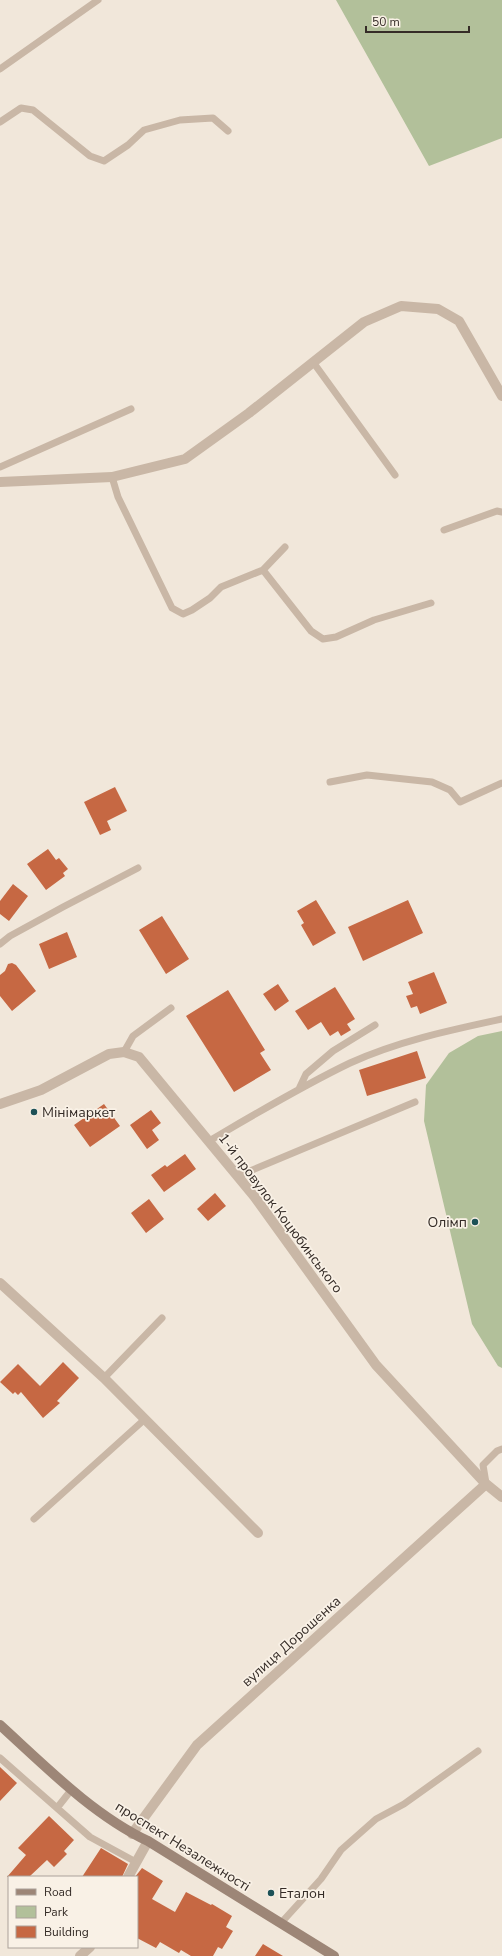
<svg xmlns="http://www.w3.org/2000/svg" width="502" height="1956" font-family="'Nunito Sans',sans-serif">
<style>
.green{fill:#b2c09a}
.building{fill:#c66843}
.lines{fill:none;stroke-linecap:round;stroke-linejoin:round}
.lane{stroke:#c9b7a6;stroke-width:7}
.street{stroke:#c9b7a6;stroke-width:10}
.secondary{stroke:#9d8677;stroke-width:10}
.poi-dot{fill:#1d5157;stroke:#f9f1e6;stroke-width:1.5}
.labels{text-anchor:middle;stroke-width:3.5;stroke-linejoin:round;paint-order:stroke}
.poi-label{font-size:14px;fill:#352c27;stroke:#f9f1e6;text-anchor:start}
.street-label{font-size:14px;fill:#352c27;stroke:#f9f1e6}
</style>
<rect width="100%" height="100%" fill="#f1e7da"/>
<path class="green" d="M 336,0 L 502,0 L 502,138 L 429,166 Z
M 502,1031 L 502,1368 L 498,1366 L 472,1324 L 424,1121 L 426,1085 L 449,1053 L 478,1036 Z"/>
<path class="building" d="M 115,787 L 127,811 L 107,821 L 111,830 L 100,835 L 84,802 Z
M 48,849 L 56,860 L 59,858 L 68,869 L 63,873 L 65,876 L 46,890 L 27,864 Z
M 13,884 L 28,896 L 9,921 L 0,914 L 0,901 Z
M 316,900 L 336,933 L 313,946 L 301,925 L 304,923 L 297,911 Z
M 408,900 L 423,933 L 363,961 L 348,927 Z
M 162,916 L 189,959 L 166,974 L 139,930 Z
M 67,932 L 77,957 L 49,969 L 39,944 Z
M 12,963 L 16,965 L 36,991 L 12,1011 L 0,996 L 0,975 L 5,971 L 8,964 Z
M 434,972 L 447,1003 L 420,1014 L 417,1006 L 411,1008 L 406,996 L 413,994 L 408,982 Z
M 278,984 L 289,1001 L 275,1011 L 263,994 Z
M 335,987 L 355,1019 L 347,1024 L 351,1030 L 341,1036 L 338,1031 L 330,1036 L 321,1022 L 308,1030 L 295,1011 Z
M 228,990 L 265,1050 L 260,1053 L 271,1070 L 234,1092 L 186,1016 Z
M 417,1051 L 426,1078 L 367,1096 L 359,1070 Z
M 104,1104 L 120,1126 L 90,1147 L 74,1125 Z
M 151,1110 L 161,1123 L 152,1130 L 159,1140 L 147,1149 L 130,1125 Z
M 185,1154 L 196,1169 L 164,1192 L 151,1175 L 165,1165 L 167,1167 Z
M 215,1193 L 226,1206 L 208,1221 L 197,1209 Z
M 149,1199 L 164,1219 L 146,1233 L 131,1213 Z
M 63,1362 L 79,1378 L 57,1401 L 60,1403 L 43,1418 L 21,1392 L 18,1395 L 15,1392 L 13,1394 L 0,1382 L 18,1364 L 40,1386 Z
M 0,1767 L 17,1783 L 0,1801 Z
M 49,1816 L 74,1840 L 64,1851 L 67,1854 L 54,1867 L 47,1860 L 29,1877 L 7,1877 L 26,1855 L 18,1848 Z
M 101,1848 L 128,1864 L 122,1877 L 82,1877 Z
M 142,1868 L 163,1881 L 152,1899 L 175,1912 L 186,1892 L 211,1905 L 212,1904 L 232,1916 L 226,1927 L 233,1931 L 222,1949 L 218,1947 L 213,1956 L 191,1956 L 181,1950 L 179,1953 L 160,1942 L 156,1948 L 137,1938 L 137,1877 L 135,1877 Z
M 263,1944 L 283,1956 L 255,1956 Z"/>
<g class="lines">
<path class="lane" d="M 0,69 L 98,0
M 0,122 L 21,108 L 33,110 L 90,156 L 104,161 L 128,145 L 144,130 L 180,120 L 213,118 L 228,131
M 313,362 L 395,475
M 0,467 L 131,409
M 112,477 L 118,497 L 172,608 L 183,614 L 192,610 L 210,598 L 221,587 L 263,570 L 285,547
M 444,530 L 497,511 L 502,512
M 263,570 L 311,631 L 323,639 L 336,637 L 374,620 L 431,603
M 330,782 L 367,775 L 432,782 L 450,790 L 460,802 L 502,783
M 0,944 L 10,936 L 63,907 L 138,868
M 124,1052 L 133,1036 L 171,1008
M 299,1089 L 306,1074 L 333,1051 L 375,1025
M 209,1141 C 255,1114 302,1086 350,1063 C 398,1041 451,1030 502,1019
M 238,1176 L 415,1102
M 104,1378 L 162,1318
M 486,1483 L 483,1465 L 497,1451 L 502,1449
M 34,1519 L 145,1419
M 0,1758 L 90,1837 L 136,1862
M 57,1808 L 72,1789
M 281,1923 L 321,1879 L 341,1850 L 376,1819 L 404,1804 L 478,1751"/>
<path class="street" d="M 0,482 L 112,477 L 185,459 L 249,413 L 364,322 L 401,306 L 438,309 L 459,321 L 502,396
M 0,1104 L 41,1090 L 109,1054 L 124,1052 L 139,1057 L 254,1196 L 376,1365 L 486,1484 L 502,1497
M 0,1283 L 104,1378 L 258,1533
M 132,1834 L 197,1745 L 486,1484
M 128,1877 L 148,1841
M 80,1956 L 90,1947"/>
<path class="secondary" d="M 0,1725 C 45,1766 93,1815 148,1841 L 334,1956"/>
</g>
<g class="poi-dot">
<circle cx="34" cy="1112" r="4"/>
<circle cx="475" cy="1222" r="4"/>
<circle cx="271" cy="1893" r="4"/>
</g>
<g class="labels">
<g class="poi-label">
<text x="42" y="1117">Мінімаркет</text>
<text x="467" y="1227" text-anchor="end">Олімп</text>
<text x="279" y="1898">Еталон</text>
</g>
<g class="street-label">
<text transform="translate(281 1213) rotate(53)" y="5">1-й провулок Коцюбинського</text>
<text transform="translate(291 1641) rotate(-42)" y="5">вулиця Дорошенка</text>
<text transform="translate(183 1846) rotate(32)" y="5">проспект Незалежності</text>
</g>
</g>
<rect x="8" y="1876" width="130" height="72" fill="#f9f1e6" stroke="#aba29a"/>
<rect x="16" y="1889" width="20" height="6" fill="#9d8677" stroke="#aba29a"/>
<text x="44" y="1896" font-size="12" fill="#352c27">Road</text>
<rect x="16" y="1906" width="20" height="12" fill="#b2c09a" stroke="#aba29a"/>
<text x="44" y="1916" font-size="12" fill="#352c27">Park</text>
<rect x="16" y="1926" width="20" height="12" fill="#c66843" stroke="#aba29a"/>
<text x="44" y="1936" font-size="12" fill="#352c27">Building</text>
<path d="M366 26v6h103v-6" fill="none" stroke="#352c27" stroke-width="2"/>
<text x="372" y="26" font-size="12" fill="#352c27" stroke="#f9f1e6" stroke-width="3" paint-order="stroke">50 m</text>
</svg>
